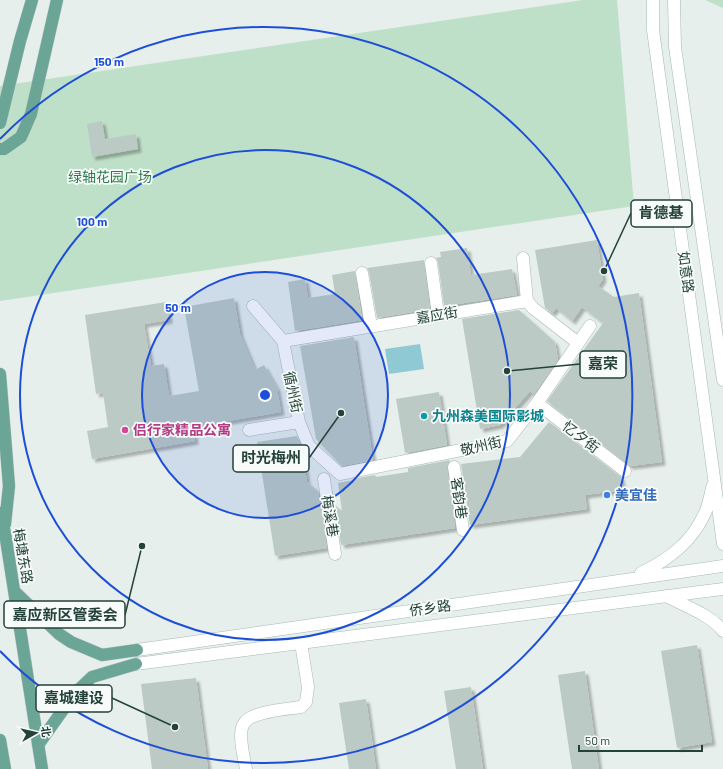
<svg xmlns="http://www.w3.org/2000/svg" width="723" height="769" font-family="Barlow,'Noto Sans SC',sans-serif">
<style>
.green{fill:#bfe0c8}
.water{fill:#8ec9d4}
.building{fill:#bbcac4;filter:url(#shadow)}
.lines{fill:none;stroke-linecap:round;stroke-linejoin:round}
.street-casing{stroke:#a8b8b2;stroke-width:13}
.secondary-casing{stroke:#a4bbb3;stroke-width:13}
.primary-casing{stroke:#c2cac8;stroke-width:13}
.street{stroke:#fff;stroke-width:12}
.secondary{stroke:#fff;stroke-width:12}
.primary{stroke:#6aa596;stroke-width:12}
.ring{fill:none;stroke:#1d4ed8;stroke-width:2}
.culture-dot{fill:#0f9aa8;stroke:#f7fbf9;stroke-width:1.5}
.hotel-dot{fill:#d1479c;stroke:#f7fbf9;stroke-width:1.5}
.shop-dot{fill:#3f7fe0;stroke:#f7fbf9;stroke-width:1.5}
.labels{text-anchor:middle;stroke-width:3.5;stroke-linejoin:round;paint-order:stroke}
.park-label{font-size:14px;fill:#2d7a4b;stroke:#f7fbf9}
.street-label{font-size:14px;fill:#24423a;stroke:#f7fbf9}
.culture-label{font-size:14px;font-weight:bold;fill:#0d838f;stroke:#f7fbf9;text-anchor:start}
.hotel-label{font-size:14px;font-weight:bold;fill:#b23c85;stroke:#f7fbf9;text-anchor:start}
.shop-label{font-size:14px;font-weight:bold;fill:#366cbe;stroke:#f7fbf9;text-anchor:start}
.centre{fill:#1d4ed8;stroke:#f7fbf9;stroke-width:2}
.ring-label{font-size:12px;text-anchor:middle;font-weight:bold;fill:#1d4ed8;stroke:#f7fbf9;stroke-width:3.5;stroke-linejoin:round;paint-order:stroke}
.leader{fill:none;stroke:#24423a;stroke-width:1.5}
.callout-dot{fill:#24423a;stroke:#f7fbf9;stroke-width:1.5}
.callout{fill:#f7fbf9;stroke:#24423a;stroke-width:1.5}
.callout-label{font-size:15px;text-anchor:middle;font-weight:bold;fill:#24423a}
</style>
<defs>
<filter id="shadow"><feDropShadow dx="3.5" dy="3.5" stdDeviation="1" flood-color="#0004"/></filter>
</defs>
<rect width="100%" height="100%" fill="#e6efeb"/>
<path class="green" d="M 583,0 L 617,0 L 634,206 L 0,301 L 0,86 Z
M 705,0 L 723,0 L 723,8 Z"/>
<path class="water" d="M 420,344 L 424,369 L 389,374 L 385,349 Z"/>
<path class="building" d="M 102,121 L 105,139 L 136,134 L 138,149 L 92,157 L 87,124 Z
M 597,240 L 603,279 L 598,286 L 614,297 L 639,293 L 662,462 L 630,466 L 547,401 L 603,323 L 582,307 L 572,321 L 556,308 L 552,313 L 545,308 L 535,250 Z
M 467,248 L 471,275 L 512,269 L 517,295 L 444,306 L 438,262 L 436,258 L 441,257 L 440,252 Z
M 424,260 L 424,264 L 430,309 L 377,318 L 369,272 L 367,268 Z
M 355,271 L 362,320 L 295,331 L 288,282 L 305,279 L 308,298 L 335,294 L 332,275 Z
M 234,298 L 240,334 L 255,370 L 264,365 L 277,388 L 281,412 L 193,427 L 195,441 L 92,459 L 87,431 L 108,427 L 103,393 L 96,394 L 85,315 L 166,302 L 169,320 L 144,324 L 151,366 L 164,364 L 169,396 L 199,391 L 184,307 Z
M 519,310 L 555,342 L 558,360 L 534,394 L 530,391 L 500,425 L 480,429 L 462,319 Z
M 354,337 L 373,460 L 342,466 L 316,439 L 300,346 Z
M 439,392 L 447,445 L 405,453 L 396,399 Z
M 549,422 L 621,477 L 623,490 L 585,495 L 587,509 L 470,525 L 461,464 L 520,457 Z
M 297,436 L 302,448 L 307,482 L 318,491 L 327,548 L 275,556 L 257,442 Z
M 450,460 L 447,468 L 455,528 L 341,545 L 335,505 L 342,511 L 338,483 L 354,480 L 353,479 L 375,475 L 376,477 L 408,472 L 408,468 Z
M 697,645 L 712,742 L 677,748 L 661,651 Z
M 585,671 L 599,769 L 572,769 L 558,675 Z
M 196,678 L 208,769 L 152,769 L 141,684 Z
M 471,687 L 483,769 L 456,769 L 444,691 Z
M 366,699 L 376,769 L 349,769 L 339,703 Z"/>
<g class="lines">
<g class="street-casing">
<path id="street" d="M 523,258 L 527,301
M 431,263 L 438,315
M 362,273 L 371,326
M 253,306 L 283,341 L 299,422 L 309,446 L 340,474 L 507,441 L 537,403 L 590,326
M 283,341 L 527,301 L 533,308 L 578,343
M 537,403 L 625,471
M 249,430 L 299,422
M 454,467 L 463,530
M 324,479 L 335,554
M 246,769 C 244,758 238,735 243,725 C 249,711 287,709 301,707 L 306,702 L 308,687 L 301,643"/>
</g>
<g class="secondary-casing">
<path id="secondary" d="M 653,0 L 653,30 L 723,544
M 674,0 L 675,47 L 723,380
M 641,573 C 668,560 691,543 704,515 C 709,506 710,494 713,485
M 666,596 C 683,605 711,615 723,631
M 137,650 L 723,566
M 136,664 L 723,589"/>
</g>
<g class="primary-casing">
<path id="primary" d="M 0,123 L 20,41 L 32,0
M 0,149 L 4,149 L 21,137 L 31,114 L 57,0
M 0,374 L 9,486 L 5,524
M 0,513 L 5,533 L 42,769
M 14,591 L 59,634 L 71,642 L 102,655 L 137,650
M 0,740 L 5,769
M 38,745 L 75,693 L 92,677 L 136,664"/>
</g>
<use href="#street" class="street"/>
<use href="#secondary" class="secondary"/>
<use href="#primary" class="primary"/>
</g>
<circle cx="265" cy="395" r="123" fill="#1d4ed8" fill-opacity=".12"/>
<g class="ring">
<circle cx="265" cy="395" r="123"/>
<circle cx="265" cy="395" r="245"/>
<path d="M0 139A368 368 0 1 1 0 651"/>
</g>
<circle class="culture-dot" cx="424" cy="416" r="4"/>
<circle class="hotel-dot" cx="125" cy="430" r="4"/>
<circle class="shop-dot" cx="607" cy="495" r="4"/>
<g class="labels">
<g class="park-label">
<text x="110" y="182">绿轴花园广场</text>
</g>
<g class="street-label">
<text transform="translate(686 272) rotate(82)" y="5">如意路</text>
<text transform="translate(437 315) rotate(-9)" y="5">嘉应街</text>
<text transform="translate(293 392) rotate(78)" y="5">循州街</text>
<text transform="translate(581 437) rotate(37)" y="5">忆夕街</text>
<text transform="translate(481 446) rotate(-13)" y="5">敬州街</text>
<text transform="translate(459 498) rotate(82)" y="5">客韵巷</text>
<text transform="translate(330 516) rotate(81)" y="5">梅溪巷</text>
<text transform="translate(23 556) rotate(80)" y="5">梅塘东路</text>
<text transform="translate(430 608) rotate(-8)" y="5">侨乡路</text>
</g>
<g class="culture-label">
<text x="432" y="421">九州森美国际影城</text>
</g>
<g class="hotel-label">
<text x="133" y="435">侣行家精品公寓</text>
</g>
<g class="shop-label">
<text x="615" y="500">美宜佳</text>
</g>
</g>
<circle cx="265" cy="395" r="6" class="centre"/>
<g class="ring-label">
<text x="109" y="66">150 m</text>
<text x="92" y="226">100 m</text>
<text x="178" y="312">50 m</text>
</g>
<path class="leader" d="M604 271L631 213M507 371L580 364M341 413L309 458M142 546L125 615M175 727L112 698"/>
<g class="callout-dot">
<circle cx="604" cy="271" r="4"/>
<circle cx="507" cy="371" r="4"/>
<circle cx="341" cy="413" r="4"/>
<circle cx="142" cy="546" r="4"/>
<circle cx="175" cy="727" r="4"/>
</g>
<g class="callout">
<rect x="631" y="200" width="61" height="27" rx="4"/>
<rect x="580" y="351" width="46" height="27" rx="4"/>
<rect x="233" y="445" width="76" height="27" rx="4"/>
<rect x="4" y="601" width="121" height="27" rx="4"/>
<rect x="36" y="685" width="76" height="27" rx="4"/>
</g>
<g class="callout-label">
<text x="661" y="218">肯德基</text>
<text x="603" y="369">嘉荣</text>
<text x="271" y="463">时光梅州</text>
<text x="65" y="620">嘉应新区管委会</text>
<text x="74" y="703">嘉城建设</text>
</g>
<g transform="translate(36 733) rotate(82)" stroke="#f7fbf9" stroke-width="3" paint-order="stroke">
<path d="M0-3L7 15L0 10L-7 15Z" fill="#24423a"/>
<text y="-6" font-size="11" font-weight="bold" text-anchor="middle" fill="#24423a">北</text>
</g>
<path d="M579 745v6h123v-6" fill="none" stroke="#24423a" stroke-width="2"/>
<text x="585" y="745" font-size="12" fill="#24423a" stroke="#f7fbf9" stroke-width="3" paint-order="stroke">50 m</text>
</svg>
